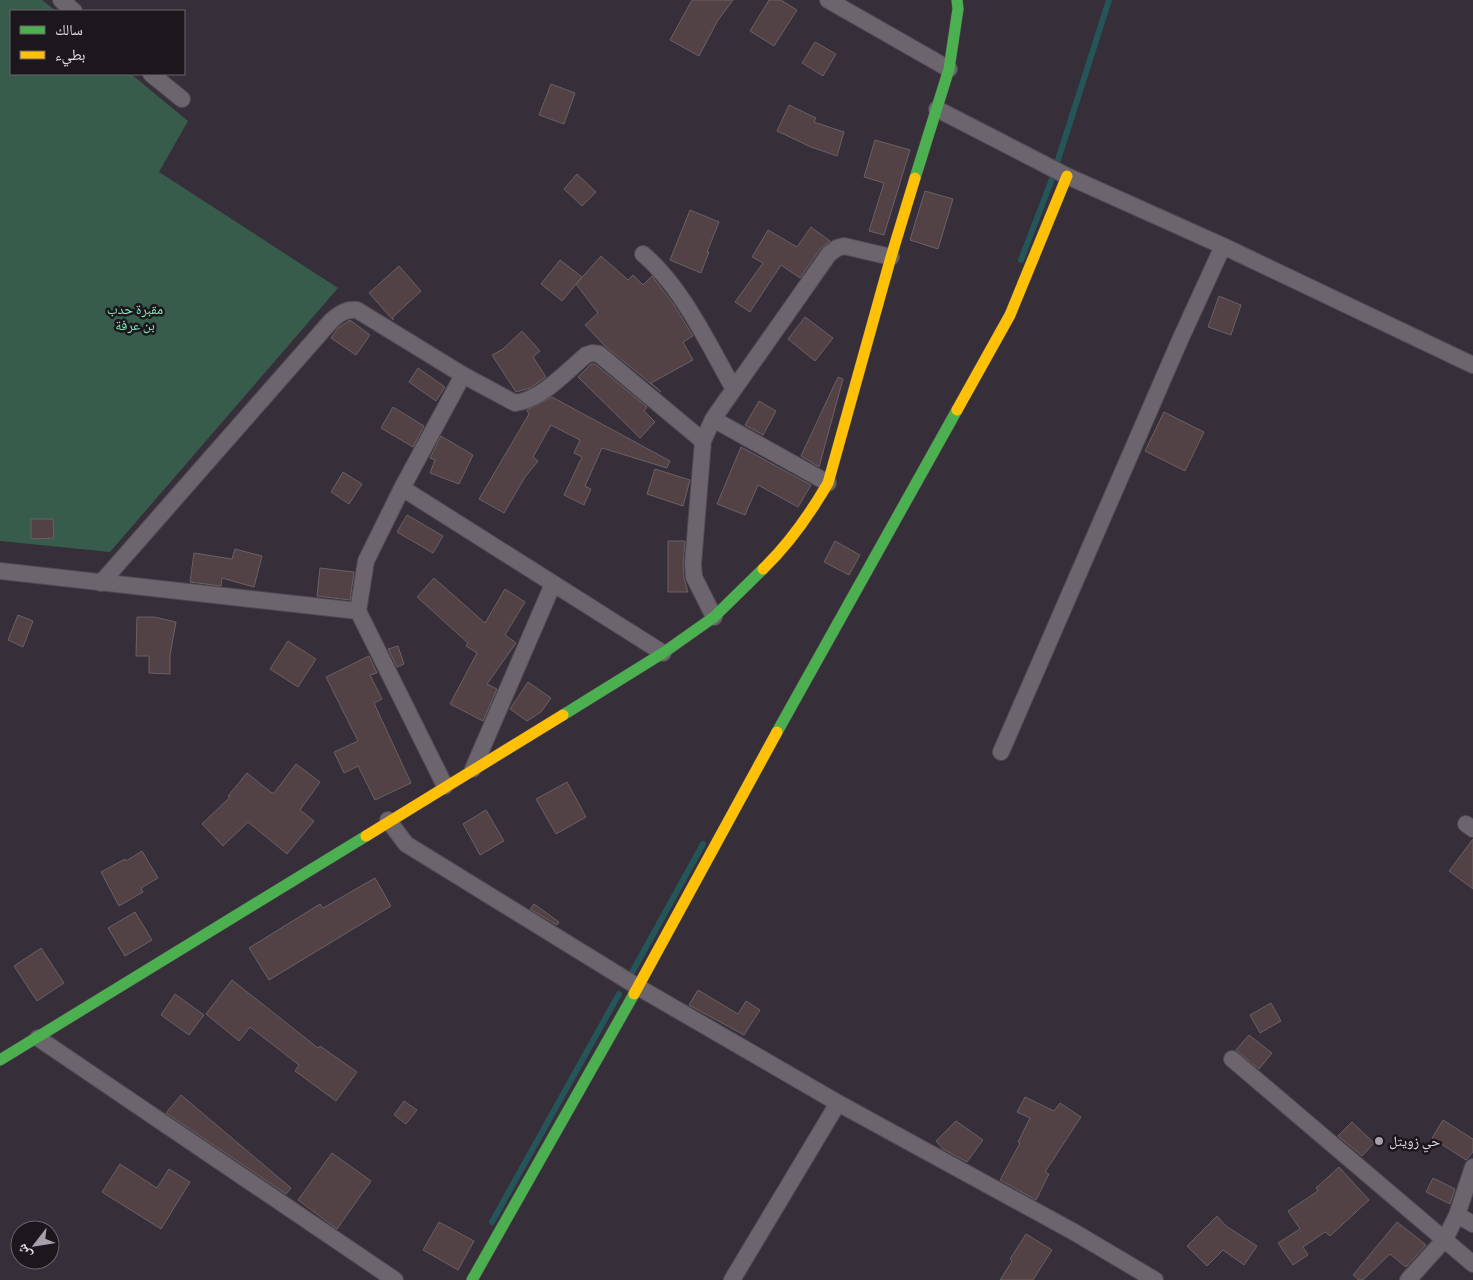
<svg xmlns="http://www.w3.org/2000/svg" width="1473" height="1280" font-family="Commissioner,'Noto Naskh Arabic',sans-serif">
<style>
.green{fill:#375c4b}
.lines{fill:none;stroke-linecap:round;stroke-linejoin:round}
.stream{stroke:#235559;stroke-width:6}
.building{fill:#524245;stroke:#6a6165}
.street-casing{stroke:#514b53;stroke-width:18}
.fast-casing{stroke:#514b53;stroke-width:12}
.slow-casing{stroke:#514b53;stroke-width:12}
.street{stroke:#6c656e;stroke-width:16}
.fast{stroke:#4caf50;stroke-width:11}
.slow{stroke:#ffc107;stroke-width:11}
.poi-dot{fill:#a79fa9;stroke:#1c161d;stroke-width:2}
.labels{text-anchor:middle;stroke-width:5;stroke-linejoin:round;paint-order:stroke}
.park-label{font-size:14px;fill:#7feeba;stroke:#1c161d}
.poi-label{font-size:14px;fill:#e4dce6;stroke:#1c161d;text-anchor:start}
</style>
<rect width="100%" height="100%" fill="#362e38"/>
<path class="green" d="M 0,0 L 42,0 L 56,11 L 11,11 L 11,74 L 131,74 L 188,121 L 159,172 L 338,288 L 110,552 L 0,541 Z"/>
<g class="lines">
<path class="stream" d="M 1058,160 L 1109,0
M 1021,260 L 1052,179
M 630,976 L 703,844
M 492,1222 L 619,994"/>
</g>
<path class="building" d="M 692,0 L 733,0 L 718,20 L 699,56 L 670,40 Z
M 769,0 L 781,0 L 797,10 L 774,46 L 750,31 Z
M 815,42 L 836,54 L 823,76 L 802,63 Z
M 551,84 L 575,93 L 564,124 L 539,115 Z
M 789,105 L 816,118 L 814,122 L 844,132 L 837,156 L 811,147 L 777,131 Z
M 875,140 L 910,150 L 884,235 L 869,231 L 884,183 L 864,177 Z
M 577,174 L 596,192 L 582,206 L 564,189 Z
M 925,191 L 953,199 L 938,249 L 910,240 Z
M 690,210 L 719,222 L 707,252 L 709,252 L 701,273 L 670,260 Z
M 811,227 L 830,241 L 821,248 L 800,278 L 781,265 L 750,312 L 735,302 L 763,263 L 752,257 L 768,230 L 797,247 Z
M 601,256 L 628,280 L 633,275 L 643,285 L 652,276 L 674,305 L 693,336 L 683,342 L 693,360 L 651,383 L 661,392 L 605,346 L 585,325 L 598,313 L 576,284 Z
M 560,260 L 582,277 L 562,301 L 541,284 Z
M 399,266 L 421,291 L 393,317 L 393,320 L 369,293 Z
M 1219,296 L 1241,305 L 1231,335 L 1208,327 Z
M 805,317 L 833,338 L 815,361 L 788,339 Z
M 350,320 L 370,335 L 356,355 L 331,338 L 338,328 Z
M 522,331 L 540,351 L 533,357 L 546,377 L 530,388 L 516,392 L 492,355 L 503,349 Z
M 591,364 L 595,364 L 647,407 L 644,411 L 655,422 L 640,438 L 578,377 Z
M 418,368 L 445,387 L 436,401 L 409,382 Z
M 838,377 L 843,379 L 819,467 L 801,456 Z
M 552,397 L 670,461 L 667,468 L 602,448 L 585,486 L 591,489 L 584,505 L 564,495 L 582,457 L 574,453 L 580,440 L 551,425 L 533,457 L 538,461 L 525,477 L 504,513 L 479,499 L 529,414 L 527,410 Z
M 759,401 L 776,411 L 763,435 L 745,425 Z
M 393,407 L 424,426 L 413,447 L 381,428 Z
M 1164,412 L 1204,432 L 1185,471 L 1145,451 Z
M 441,436 L 473,455 L 459,484 L 430,473 L 435,460 L 430,458 Z
M 741,447 L 811,485 L 798,507 L 758,485 L 745,515 L 717,504 Z
M 655,469 L 690,480 L 683,506 L 647,494 Z
M 343,472 L 362,484 L 349,504 L 331,492 Z
M 407,515 L 443,536 L 433,553 L 397,532 Z
M 31,519 L 53,519 L 54,538 L 31,539 Z
M 668,541 L 685,541 L 683,565 L 684,578 L 688,592 L 668,592 Z
M 835,541 L 860,555 L 849,575 L 824,562 Z
M 235,549 L 262,556 L 254,587 L 222,578 L 221,586 L 190,582 L 194,553 L 232,559 Z
M 320,568 L 354,572 L 350,600 L 317,596 Z
M 434,578 L 485,623 L 505,589 L 525,602 L 505,635 L 516,643 L 487,684 L 497,689 L 483,721 L 450,704 L 477,653 L 466,646 L 468,643 L 417,597 Z
M 18,615 L 33,621 L 23,647 L 8,640 Z
M 137,617 L 154,617 L 176,622 L 170,655 L 170,674 L 149,673 L 149,656 L 136,656 Z
M 288,641 L 316,659 L 298,687 L 270,669 Z
M 398,646 L 404,664 L 397,667 L 388,649 Z
M 369,656 L 377,673 L 370,675 L 382,699 L 374,703 L 411,783 L 375,800 L 358,766 L 344,773 L 334,752 L 358,741 L 326,677 Z
M 528,682 L 551,698 L 541,712 L 527,721 L 510,709 Z
M 296,764 L 320,782 L 300,810 L 314,821 L 287,854 L 248,822 L 223,846 L 202,824 L 230,797 L 228,796 L 247,773 L 272,793 L 274,793 Z
M 567,782 L 586,817 L 556,834 L 536,799 Z
M 486,810 L 504,841 L 480,855 L 463,824 Z
M 1473,839 L 1473,889 L 1449,871 Z
M 142,851 L 158,878 L 141,888 L 143,892 L 119,906 L 101,872 L 125,859 L 126,861 Z
M 375,878 L 391,906 L 269,980 L 249,948 L 320,904 L 323,908 Z
M 534,904 L 559,922 L 557,925 L 530,909 Z
M 135,912 L 152,940 L 125,956 L 108,928 Z
M 41,948 L 64,983 L 37,1001 L 14,966 Z
M 232,980 L 318,1048 L 320,1046 L 357,1072 L 336,1101 L 295,1071 L 299,1065 L 250,1027 L 239,1041 L 206,1014 Z
M 698,990 L 738,1014 L 746,1001 L 760,1010 L 744,1035 L 689,1005 Z
M 175,994 L 204,1015 L 189,1035 L 161,1015 Z
M 1271,1003 L 1281,1021 L 1260,1033 L 1250,1015 Z
M 1249,1035 L 1272,1053 L 1259,1069 L 1236,1050 Z
M 181,1095 L 291,1188 L 286,1194 L 166,1113 Z
M 1025,1097 L 1054,1111 L 1060,1103 L 1081,1117 L 1045,1172 L 1049,1174 L 1036,1200 L 1000,1180 L 1020,1143 L 1018,1142 L 1030,1118 L 1017,1112 Z
M 404,1101 L 417,1110 L 406,1124 L 394,1115 Z
M 1443,1120 L 1473,1139 L 1473,1152 L 1466,1160 L 1432,1138 Z
M 956,1121 L 983,1140 L 967,1162 L 943,1149 L 936,1141 Z
M 1352,1122 L 1374,1143 L 1362,1156 L 1338,1136 Z
M 332,1153 L 371,1181 L 337,1229 L 298,1200 Z
M 120,1164 L 157,1188 L 169,1169 L 190,1182 L 161,1229 L 102,1192 Z
M 1339,1167 L 1369,1200 L 1330,1236 L 1325,1232 L 1303,1247 L 1308,1255 L 1293,1265 L 1278,1243 L 1300,1229 L 1288,1211 L 1318,1191 L 1316,1188 Z
M 1433,1178 L 1455,1189 L 1450,1204 L 1426,1192 Z
M 1217,1216 L 1226,1226 L 1257,1246 L 1244,1265 L 1223,1250 L 1207,1266 L 1187,1246 Z
M 439,1222 L 474,1241 L 458,1270 L 423,1250 Z
M 1397,1222 L 1426,1245 L 1406,1267 L 1390,1254 L 1363,1280 L 1359,1280 L 1353,1275 Z
M 1026,1234 L 1052,1250 L 1033,1280 L 1000,1280 L 1012,1261 L 1010,1259 Z"/>
<g class="lines">
<g class="street-casing">
<path id="street" d="M 61,0 L 74,11
M 828,0 L 949,69
M 151,74 L 182,99
M 937,109 L 1067,176 L 1223,246 L 1473,365
M 643,254 C 683,288 708,344 734,389
M 713,419 L 828,483
M 402,488 L 663,653
M 0,571 L 358,611
M 101,583 L 331,321 C 340,313 346,309 357,310 L 463,375 L 515,403 C 541,400 566,372 586,355 L 592,353 L 599,354 L 703,441
M 714,617 L 694,577 L 693,564 L 703,441 L 713,419 L 829,254 L 837,248 L 844,246 L 891,257
M 1001,752 L 1180,340 L 1223,246
M 473,769 L 553,584
M 445,786 L 358,611 L 366,561 L 402,488 L 463,375
M 388,820 L 406,844 L 638,987 L 838,1103 L 1074,1232 L 1155,1280
M 1466,824 L 1473,829
M 38,1038 L 395,1280
M 1232,1059 L 1473,1264
M 1457,1215 L 1473,1224
M 732,1280 L 838,1103
M 1408,1280 L 1445,1239 L 1457,1215 L 1473,1167"/>
</g>
<g class="fast-casing">
<path id="fast" d="M 915,178 L 949,69 L 958,9 L 957,0
M 563,715 L 663,653 L 714,617 L 763,569
M 777,732 L 957,410
M 0,1060 L 366,836
M 472,1280 L 634,994"/>
</g>
<g class="slow-casing">
<path id="slow" d="M 957,410 L 1010,315 L 1067,176
M 763,569 C 789,544 810,514 828,483 L 891,257 L 915,178
M 366,836 L 563,715
M 634,994 L 777,732"/>
</g>
<use href="#street" class="street"/>
<use href="#fast" class="fast"/>
<use href="#slow" class="slow"/>
</g>
<circle class="poi-dot" cx="1379" cy="1141" r="5"/>
<g class="labels">
<g class="park-label">
<text x="135" y="314">مقبرة حدب<tspan x="135" dy="16">بن عرفة</tspan></text>
</g>
<g class="poi-label">
<text x="1389" y="1146">حي زويتل</text>
</g>
</g>
<rect x="10" y="10" width="175" height="65" fill="#1c161d" stroke="#6c656d"/>
<rect x="20" y="26" width="25" height="8" fill="#4caf50" stroke="#6c656d"/>
<text x="55" y="35" font-size="15" fill="#e4dce6">سالك</text>
<rect x="20" y="51" width="25" height="8" fill="#ffc107" stroke="#6c656d"/>
<text x="55" y="60" font-size="15" fill="#e4dce6">بطيء</text>
<g transform="translate(35 1245) rotate(239)"><circle r="24" fill="#1c161d" stroke="#6c656d"/>
<path d="M0-4L9 19L0 12L-9 19Z" fill="#a79fa9"/>
<text y="-8" font-size="14" font-weight="bold" text-anchor="middle" fill="#e4dce6">ش</text>
</g>
</svg>
